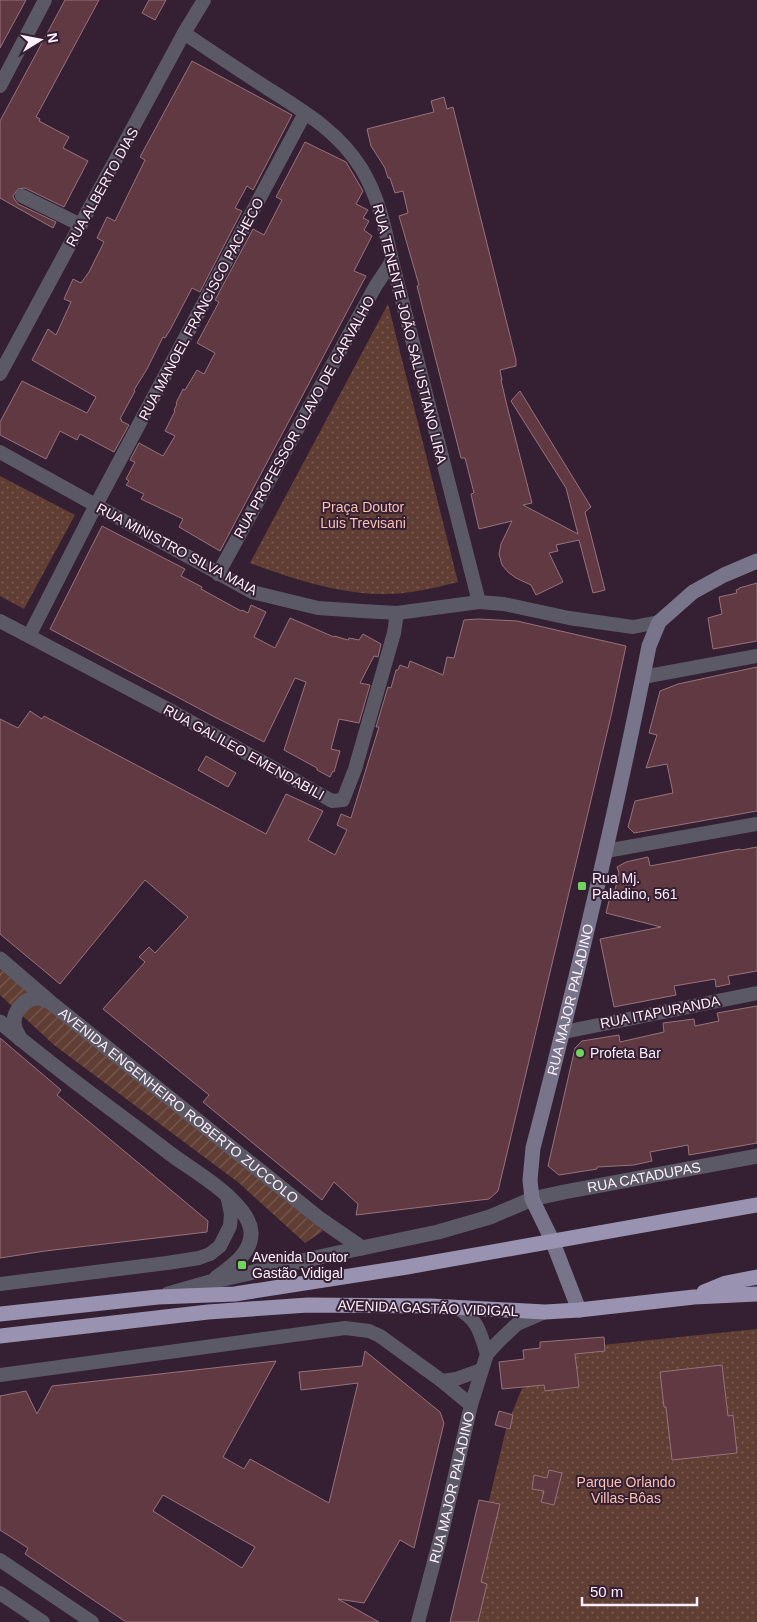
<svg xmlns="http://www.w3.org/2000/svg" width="757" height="1622" font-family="Arial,sans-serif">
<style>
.grass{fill:url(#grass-dots)}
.garden{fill:url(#garden-furrows)}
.building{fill:#613943;stroke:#97727a;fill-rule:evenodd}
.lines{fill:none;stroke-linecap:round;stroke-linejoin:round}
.minor{stroke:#5c5966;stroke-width:14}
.tertiary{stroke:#5c5966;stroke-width:15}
.secondary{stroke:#787489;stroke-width:15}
.trunk{stroke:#9992b0;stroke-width:15}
.poi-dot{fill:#71d25e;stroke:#351f33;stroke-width:2}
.labels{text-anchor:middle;stroke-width:4;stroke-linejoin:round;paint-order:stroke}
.street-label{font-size:14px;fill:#feeffc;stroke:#351f33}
.park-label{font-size:14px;fill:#fbc2b0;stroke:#351f33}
.poi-label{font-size:14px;fill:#feeffc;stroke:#351f33;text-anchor:start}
</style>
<defs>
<pattern id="grass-dots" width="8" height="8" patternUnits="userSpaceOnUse" patternTransform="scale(1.25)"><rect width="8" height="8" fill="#603e33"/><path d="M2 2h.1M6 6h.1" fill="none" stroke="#785a51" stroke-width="1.8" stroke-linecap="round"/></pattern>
<pattern id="garden-furrows" width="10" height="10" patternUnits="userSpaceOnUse" patternTransform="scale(1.25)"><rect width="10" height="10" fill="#603e33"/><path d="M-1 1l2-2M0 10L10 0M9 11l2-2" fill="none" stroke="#785a51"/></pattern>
</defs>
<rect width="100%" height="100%" fill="#351f33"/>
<path class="grass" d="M 388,304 L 458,582 C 434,588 410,594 385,594 C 338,594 294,579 250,563 Z
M 0,476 L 75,515 L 24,609 L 0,596 Z
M 757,1329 L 757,1622 L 460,1622 L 507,1425 L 532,1364 L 583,1347 Z"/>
<path class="garden" d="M 0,969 L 323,1231 L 305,1243 L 239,1183 L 54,1045 L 0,995 Z"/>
<path class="building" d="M 0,0 L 26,0 L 0,48 Z
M 65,0 L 99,0 L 36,117 L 40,119 L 39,121 L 69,137 L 63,148 L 88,161 L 64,207 L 25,188 L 18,189 L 13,196 L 15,200 L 18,204 L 56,222 L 53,228 L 0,198 L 0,121 Z
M 149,0 L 166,0 L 155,20 L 142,13 Z
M 192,61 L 292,115 L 253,190 L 247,186 L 235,208 L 242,211 L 200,292 L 192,288 L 170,330 L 165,338 L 163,337 L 147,369 L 134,390 L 135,391 L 120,419 L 122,420 L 121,421 L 129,425 L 114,452 L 80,434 L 77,440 L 60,431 L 46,459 L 0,435 L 0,422 L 22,381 L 87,413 L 96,397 L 32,360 L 48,329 L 56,335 L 71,302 L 64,299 L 73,279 L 81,283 L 89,272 L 104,242 L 97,238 L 107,217 L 115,221 L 145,160 L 140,157 Z
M 444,97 L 447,109 L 453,107 L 516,360 L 516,366 L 500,370 L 502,380 L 501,380 L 507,406 L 532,503 L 523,505 L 578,534 L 566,488 L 511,401 L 520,391 L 591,507 L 585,512 L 605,590 L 593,593 L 579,540 L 556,545 L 558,551 L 549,553 L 563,582 L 536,595 L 531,585 L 516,578 L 508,572 L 502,565 L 499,554 L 501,544 L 512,521 L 479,529 L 471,494 L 474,493 L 465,458 L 461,458 L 417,286 L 419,285 L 399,216 L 408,213 L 403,191 L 395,193 L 390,178 L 388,178 L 385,168 L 371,146 L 367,129 L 434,112 L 431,101 Z
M 305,142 L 346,162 L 363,191 L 356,204 L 368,210 L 363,218 L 369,221 L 364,230 L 372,236 L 354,271 L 366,276 L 220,551 L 179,527 L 183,519 L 141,499 L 144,494 L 126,485 L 129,481 L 126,479 L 135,462 L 130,460 L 139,443 L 163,456 L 175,436 L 165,431 L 175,411 L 174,410 L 177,404 L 176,403 L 183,389 L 185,390 L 197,370 L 204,374 L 215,353 L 197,343 L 219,302 L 215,300 L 253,229 L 264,235 L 282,200 L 276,197 Z
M 102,526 L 185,569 L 181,576 L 202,587 L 201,589 L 241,611 L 242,610 L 248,613 L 251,605 L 266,612 L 254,637 L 275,648 L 290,618 L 334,637 L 334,636 L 348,640 L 349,638 L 359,640 L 363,634 L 381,644 L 378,657 L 374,656 L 360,683 L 370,685 L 359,723 L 339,719 L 331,749 L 340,751 L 334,772 L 333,771 L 330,777 L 317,770 L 317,768 L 284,750 L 306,682 L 295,678 L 264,742 L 211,715 L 50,629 Z
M 757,583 L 757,641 L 713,649 L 708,618 L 722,614 L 719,597 L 737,593 L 736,590 L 739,589 L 739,588 Z
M 478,619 L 517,621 L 626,646 L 611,716 L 498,1191 L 489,1199 L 356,1215 L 358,1204 L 334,1182 L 322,1200 L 203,1102 L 209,1095 L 103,1009 L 145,962 L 139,957 L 149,947 L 155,953 L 188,917 L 145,880 L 60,984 L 0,934 L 0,719 L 18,728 L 30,711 L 42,719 L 44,716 L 266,834 L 286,794 L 323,811 L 308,840 L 335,855 L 347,830 L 337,825 L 341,814 L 351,818 L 379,727 L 376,727 L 388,687 L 391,688 L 396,670 L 398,670 L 400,665 L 408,668 L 410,661 L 443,675 L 447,657 L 454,658 L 464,620 Z
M 757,667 L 757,811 L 634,833 L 628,827 L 635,801 L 673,793 L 667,764 L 646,768 L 657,735 L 649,733 L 660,691 L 678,684 Z
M 206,756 L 236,773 L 228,787 L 198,770 Z
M 757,847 L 757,971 L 728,976 L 730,984 L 716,987 L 715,979 L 674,986 L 676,995 L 614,1007 L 600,939 L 661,927 L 606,913 L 612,889 L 615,890 L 619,873 L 617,867 L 626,862 L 648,857 L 650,866 L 740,849 L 741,850 Z
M 757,1006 L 757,1143 L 689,1155 L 688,1145 L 650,1152 L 652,1161 L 634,1165 L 597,1167 L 597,1169 L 559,1175 L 548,1166 L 575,1048 L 582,1041 L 619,1035 L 620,1042 L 664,1032 L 663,1023 L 694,1019 L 695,1026 L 719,1021 L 717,1013 Z
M 0,1038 L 61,1090 L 57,1095 L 208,1221 L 207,1232 L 45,1251 L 0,1258 Z
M 604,1337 L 605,1351 L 575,1354 L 579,1387 L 545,1391 L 544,1385 L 502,1389 L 499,1362 L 524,1359 L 523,1350 L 540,1348 L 540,1342 Z
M 365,1351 L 440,1412 L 444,1423 L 414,1548 L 400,1540 L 364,1603 L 338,1599 L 379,1622 L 126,1622 L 25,1554 L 28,1548 L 0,1530 L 0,1396 L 26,1391 L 37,1414 L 52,1386 L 276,1361 L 223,1457 L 244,1469 L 250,1459 L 329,1503 L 358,1383 L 301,1390 L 299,1372 L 362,1366 ZM 163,1495 L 255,1547 L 242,1568 L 153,1511 Z
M 722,1365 L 728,1416 L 733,1415 L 737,1453 L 672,1460 L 666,1407 L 664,1407 L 660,1372 Z
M 499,1411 L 513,1415 L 510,1429 L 495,1425 Z
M 549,1470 L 562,1473 L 554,1505 L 541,1502 L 544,1491 L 532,1489 L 534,1475 L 547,1478 Z
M 479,1500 L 500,1504 L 481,1582 L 487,1584 L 478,1622 L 450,1622 Z"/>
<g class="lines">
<g class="minor">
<path d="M 184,33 C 212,52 239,70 267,88 C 303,111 338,131 361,168 C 379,197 385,229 392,261 L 479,602"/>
<path d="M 0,86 L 45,0"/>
<path d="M 22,196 L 81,225"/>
<path d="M 0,374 L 184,33 L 204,0"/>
<path d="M 0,452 L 252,592 L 318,608 L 362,611 L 397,613 L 479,602 L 504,604 L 569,618 L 633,627 L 659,622"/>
<path d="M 218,574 L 375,287 L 392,261"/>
<path d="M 0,621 L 175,713 L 332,801 L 343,800 L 355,769 L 394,633 L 397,613"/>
<path d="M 29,636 L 96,505 L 305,113"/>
<path d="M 643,677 L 757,656"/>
<path d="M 606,851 L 757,824"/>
<path d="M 564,1032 L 757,993"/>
<path d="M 0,1284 L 167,1263 L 199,1258 L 210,1254 L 220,1246 L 230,1226 L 231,1214 L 227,1195"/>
<path d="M 457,1308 C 479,1321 479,1330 487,1354"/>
<path d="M 0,1375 L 345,1328 L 369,1331 L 380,1336 L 442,1381 L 471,1405"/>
<path d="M 442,1381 L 456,1379 L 481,1370"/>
<path d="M 0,1560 L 92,1622"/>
<path d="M 0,1593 L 43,1622"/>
<path id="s1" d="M 418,1622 L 443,1528 L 471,1405 L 487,1354 L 499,1341 L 517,1324 L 545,1312"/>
</g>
<g class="tertiary">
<path id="s2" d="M 0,959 L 50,1002 L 320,1219 L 362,1248"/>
<path d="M 0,1022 C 54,1068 112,1109 168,1152 C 188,1167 211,1180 229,1197 C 239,1207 250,1218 251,1232 C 252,1253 231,1267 216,1278"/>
<path d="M 20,1039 C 19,1035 16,1032 15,1028 C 11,1013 23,998 39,998 C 42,998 47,1001 50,1002"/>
<path id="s3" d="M 168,1294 L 210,1282 L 333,1254 L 438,1232 L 490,1217 L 532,1199 L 564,1192 L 757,1156"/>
</g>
<path class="secondary" id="s4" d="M 579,1310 L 552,1240 L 532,1199 L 530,1180 L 533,1148 C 576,982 616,814 649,646 L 659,622 L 693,592 L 724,575 L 757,561"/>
<path class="trunk" d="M 704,1292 L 726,1283 L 757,1277
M 0,1314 L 158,1297 L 235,1294 L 407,1267 L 757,1205
M 0,1336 L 208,1312 L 308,1305 L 431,1306 L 545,1312 L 579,1310 L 694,1297 L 757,1294"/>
</g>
<g class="poi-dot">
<rect x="577" y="881" width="10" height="10" rx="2.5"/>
<circle cx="580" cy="1053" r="5"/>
<rect x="237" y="1260" width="10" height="10" rx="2.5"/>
</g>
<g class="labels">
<g class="street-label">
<text transform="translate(102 187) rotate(-61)" y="5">RUA ALBERTO DIAS</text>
<text transform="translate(201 309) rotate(-62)" y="5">RUA MANOEL FRANCISCO PACHECO</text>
<text transform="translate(410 334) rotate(76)" y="5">RUA TENENTE JOÃO SALUSTIANO LIRA</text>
<text transform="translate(304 417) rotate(-61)" y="5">RUA PROFESSOR OLAVO DE CARVALHO</text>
<text transform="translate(177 549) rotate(28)" y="5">RUA MINISTRO SILVA MAIA</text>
<text transform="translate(244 752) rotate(29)" y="5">RUA GALILEO EMENDABILI</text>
<text dy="5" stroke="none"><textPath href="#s4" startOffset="325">RUA MAJOR PALADINO</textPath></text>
<text transform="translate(660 1012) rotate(-11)" y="5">RUA ITAPURANDA</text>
<text dy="5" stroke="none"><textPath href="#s2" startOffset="231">AVENIDA ENGENHEIRO ROBERTO ZUCCOLO</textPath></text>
<text dy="5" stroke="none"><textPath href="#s3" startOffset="491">RUA CATADUPAS</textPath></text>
<text transform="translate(428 1308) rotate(2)" y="5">AVENIDA GASTÃO VIDIGAL</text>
<text dy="5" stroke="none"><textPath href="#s1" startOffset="139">RUA MAJOR PALADINO</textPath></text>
</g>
<g class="park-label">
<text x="363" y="512">Praça Doutor<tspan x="363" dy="16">Luis Trevisani</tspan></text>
<text x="626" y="1487">Parque Orlando<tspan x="626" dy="16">Villas-Bôas</tspan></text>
</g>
<g class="poi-label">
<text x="592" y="883">Rua Mj.<tspan x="592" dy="16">Paladino, 561</tspan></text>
<text x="590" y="1058">Profeta Bar</text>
<text x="252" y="1262">Avenida Doutor<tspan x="252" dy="16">Gastão Vidigal</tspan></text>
</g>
</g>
<g transform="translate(40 40) rotate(80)" stroke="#351f33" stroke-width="4" paint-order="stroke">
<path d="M0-4L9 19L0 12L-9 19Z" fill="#feeffc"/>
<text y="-8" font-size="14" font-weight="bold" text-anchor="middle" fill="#feeffc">N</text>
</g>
<path d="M582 1597v8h115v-8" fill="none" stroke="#feeffc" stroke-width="2.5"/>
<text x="590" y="1597" font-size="15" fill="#feeffc" stroke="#351f33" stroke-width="4" paint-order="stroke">50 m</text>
</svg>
